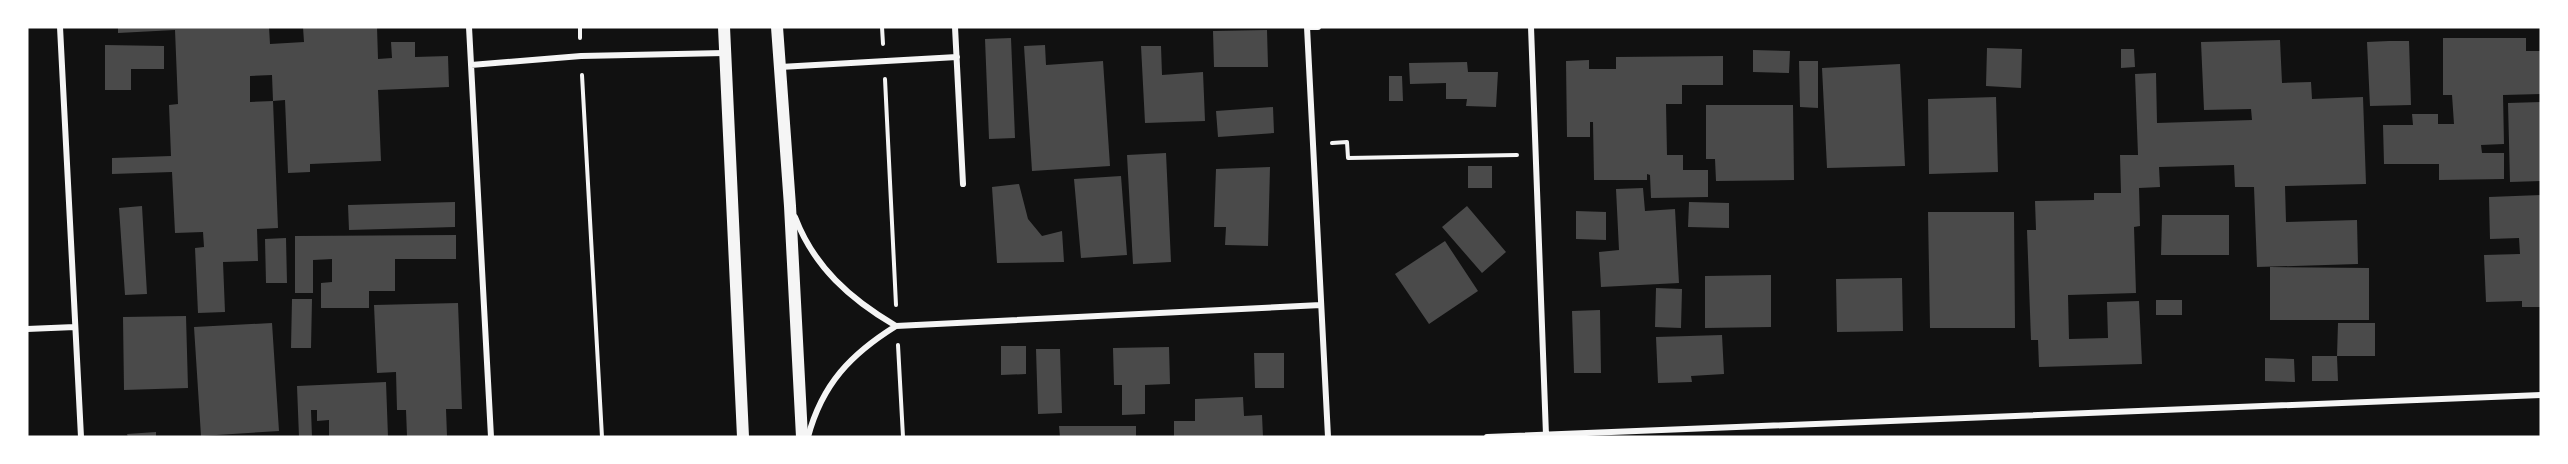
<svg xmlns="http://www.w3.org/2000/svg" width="2568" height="464" font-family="'Alegreya Sans',sans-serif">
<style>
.building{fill:#4a4a4a}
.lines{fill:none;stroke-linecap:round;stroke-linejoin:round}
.path{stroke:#f5f5f5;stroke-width:4}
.minor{stroke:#f5f5f5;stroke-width:6}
.secondary{stroke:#f5f5f5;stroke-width:12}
</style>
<rect width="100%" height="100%" fill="#111"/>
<path class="building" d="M 118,27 L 269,27 L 270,44 L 304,42 L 303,27 L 377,27 L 378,59 L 392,58 L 391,42 L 415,42 L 415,57 L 448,56 L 449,87 L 378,90 L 381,161 L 310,164 L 310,172 L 288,173 L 285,100 L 273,101 L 272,75 L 250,76 L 250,102 L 273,101 L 278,228 L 257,229 L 258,261 L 223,262 L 225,312 L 198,313 L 195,248 L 204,247 L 203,232 L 175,233 L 172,172 L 112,174 L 112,158 L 171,156 L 169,105 L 178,104 L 175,30 L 118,33 Z
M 1267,30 L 1268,67 L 1214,67 L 1213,31 Z
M 1011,38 L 1015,138 L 989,139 L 985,39 Z
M 2443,38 L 2526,38 L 2526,51 L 2541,51 L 2541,94 L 2503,95 L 2504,144 L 2481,145 L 2482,153 L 2504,153 L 2504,179 L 2439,180 L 2439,164 L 2384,164 L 2383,125 L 2413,125 L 2412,114 L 2438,114 L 2438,124 L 2454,124 L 2452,95 L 2443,95 Z
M 2280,40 L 2282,83 L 2311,82 L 2312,99 L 2363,97 L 2366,184 L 2285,186 L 2286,222 L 2357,220 L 2358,264 L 2257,267 L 2254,187 L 2235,187 L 2234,165 L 2159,167 L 2160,187 L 2139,188 L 2140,226 L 2134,227 L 2136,293 L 2068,295 L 2069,339 L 2108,338 L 2107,302 L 2139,301 L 2142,364 L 2039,367 L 2038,340 L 2031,340 L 2027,230 L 2036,230 L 2035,201 L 2094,200 L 2094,193 L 2121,193 L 2120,155 L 2138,155 L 2135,74 L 2156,73 L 2157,123 L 2252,120 L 2251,109 L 2204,110 L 2201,42 Z
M 2389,41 L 2409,41 L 2411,105 L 2370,106 L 2367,42 Z
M 105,45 L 164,46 L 164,69 L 131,69 L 131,90 L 105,90 Z
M 1045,45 L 1046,65 L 1103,61 L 1110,166 L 1032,171 L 1024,46 Z
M 1141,46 L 1161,46 L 1162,75 L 1203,72 L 1205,121 L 1145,123 Z
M 1987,48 L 2022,49 L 2021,88 L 1986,86 Z
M 2121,49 L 2134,49 L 2135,67 L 2121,68 Z
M 1753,50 L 1790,51 L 1789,73 L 1753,72 Z
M 1723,56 L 1723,85 L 1682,85 L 1682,104 L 1666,104 L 1667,155 L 1683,155 L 1683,170 L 1708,170 L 1708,197 L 1651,198 L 1650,175 L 1647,174 L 1647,180 L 1594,180 L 1593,122 L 1590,122 L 1590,137 L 1567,137 L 1566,61 L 1589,60 L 1589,69 L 1616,69 L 1616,57 Z
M 1799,61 L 1818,61 L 1818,108 L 1800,107 Z
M 1467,62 L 1468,72 L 1498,72 L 1496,107 L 1466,106 L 1467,99 L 1446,99 L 1446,83 L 1410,84 L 1409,63 Z
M 1900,64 L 1905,166 L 1827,168 L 1822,68 Z
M 1389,76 L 1402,76 L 1403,101 L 1389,101 Z
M 1996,97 L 1998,172 L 1929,174 L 1928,99 Z
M 2541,102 L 2541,181 L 2510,182 L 2508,103 Z
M 1706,105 L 1793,105 L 1794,180 L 1716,181 L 1715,159 L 1706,159 Z
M 1273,107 L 1274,133 L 1218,137 L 1216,111 Z
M 1166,153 L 1171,262 L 1133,264 L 1127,155 Z
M 1468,166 L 1492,166 L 1492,188 L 1468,188 Z
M 1270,167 L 1268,246 L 1225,245 L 1226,227 L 1214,227 L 1216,169 Z
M 1121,176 L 1127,255 L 1081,258 L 1074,179 Z
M 1019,184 L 1028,219 L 1042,236 L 1062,231 L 1064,262 L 997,263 L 992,187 Z
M 1643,188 L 1645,211 L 1675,209 L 1679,283 L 1601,287 L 1599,252 L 1619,250 L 1616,189 Z
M 2541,195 L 2541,307 L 2522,307 L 2522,301 L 2486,302 L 2484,255 L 2520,254 L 2519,238 L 2490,239 L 2489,197 Z
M 455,202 L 455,227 L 349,230 L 348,205 Z
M 1689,202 L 1729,203 L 1729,228 L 1688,227 Z
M 142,206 L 147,294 L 125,295 L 119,208 Z
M 1467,206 L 1506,252 L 1482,273 L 1442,227 Z
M 1576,211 L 1606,212 L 1606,240 L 1576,239 Z
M 1928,212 L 2014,212 L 2015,328 L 1930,328 Z
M 2162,215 L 2229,215 L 2229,255 L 2161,255 Z
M 456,235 L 456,259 L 395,259 L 395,291 L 369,291 L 369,308 L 321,308 L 321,283 L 332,282 L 332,259 L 313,260 L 313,293 L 295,293 L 295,236 Z
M 286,238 L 287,283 L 266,283 L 265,239 Z
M 1445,241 L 1478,291 L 1429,324 L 1395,274 Z
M 2270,267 L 2369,268 L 2369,320 L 2270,320 Z
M 1771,275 L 1771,327 L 1705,328 L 1705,276 Z
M 1902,278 L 1903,331 L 1837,332 L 1836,279 Z
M 1656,288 L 1682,289 L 1681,328 L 1655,327 Z
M 292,299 L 312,299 L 311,348 L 291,348 Z
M 2156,300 L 2182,300 L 2182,315 L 2156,315 Z
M 458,303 L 462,409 L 446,409 L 447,436 L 407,436 L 406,410 L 397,410 L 396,372 L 377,373 L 374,305 Z
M 1600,310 L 1601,373 L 1574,373 L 1572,311 Z
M 186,316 L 188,388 L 124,390 L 123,317 Z
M 272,323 L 279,431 L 201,436 L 194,327 Z
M 2338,323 L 2375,323 L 2375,356 L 2337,356 L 2338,381 L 2312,381 L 2312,356 L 2337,356 Z
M 1722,335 L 1724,374 L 1691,376 L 1692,382 L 1658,383 L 1656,337 Z
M 1001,346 L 1026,346 L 1026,374 L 1001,375 Z
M 1169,347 L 1170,384 L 1145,385 L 1145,414 L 1122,415 L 1122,385 L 1114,385 L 1113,348 Z
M 1036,349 L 1060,349 L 1062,413 L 1038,414 Z
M 1254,353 L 1284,353 L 1284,388 L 1255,388 Z
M 2265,358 L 2294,359 L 2295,382 L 2265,381 Z
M 386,382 L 388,437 L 329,437 L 329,420 L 317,421 L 317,410 L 311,410 L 312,437 L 299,437 L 297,386 Z
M 1243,397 L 1244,416 L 1262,415 L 1263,437 L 1174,437 L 1174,421 L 1195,421 L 1195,399 Z
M 1059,426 L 1136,426 L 1136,437 L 1060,437 Z
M 156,432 L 156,437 L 128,437 L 127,434 Z"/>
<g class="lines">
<path class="path" d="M 580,27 L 580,38
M 882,27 L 883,44
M 582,75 L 602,437
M 885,79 L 896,305
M 1332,143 L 1347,142 L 1348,158 L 1517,155
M 898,345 L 903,437"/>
<path class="minor" d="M 60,27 L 81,437
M 469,27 L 491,437
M 955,27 L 963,184
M 1307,27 L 1328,437
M 1307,27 L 1318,27
M 1531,27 L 1546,435
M 471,65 L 581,56 L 725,53
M 780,67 L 957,57
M 795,217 C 814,267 850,299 896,326
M 27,329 L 75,327
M 808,437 C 822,384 851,354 896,326 L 1321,305
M 1487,437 L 2541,395"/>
<path class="secondary" d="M 724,27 L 743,437
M 777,27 L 790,206 L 802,437"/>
</g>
<rect width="2568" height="464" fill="none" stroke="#ffffff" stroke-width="57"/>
</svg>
